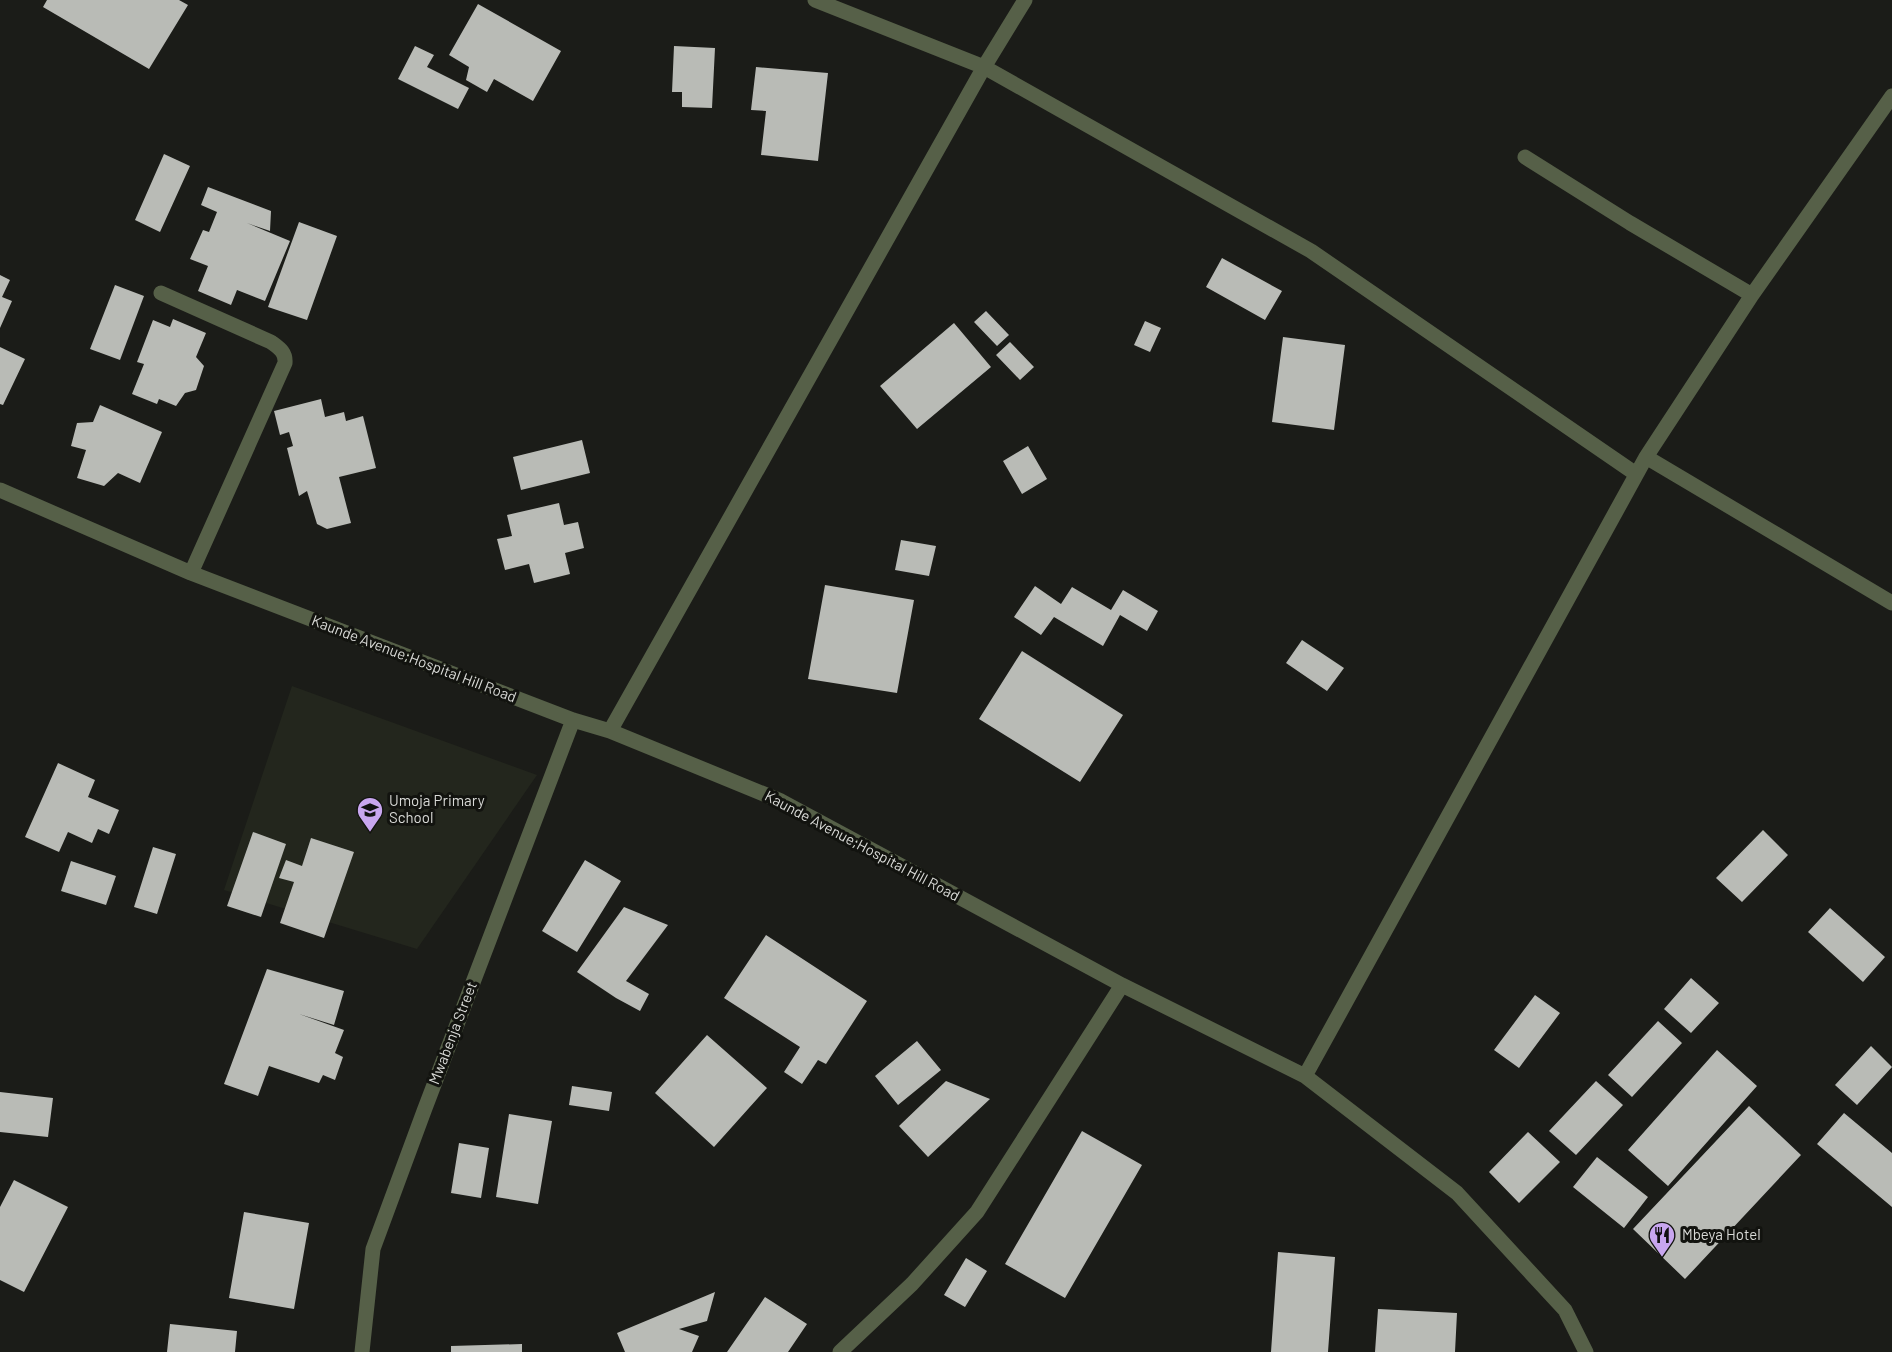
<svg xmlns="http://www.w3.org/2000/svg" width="1892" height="1352" font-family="Barlow,sans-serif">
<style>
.built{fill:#23261d}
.building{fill:#b9bbb6}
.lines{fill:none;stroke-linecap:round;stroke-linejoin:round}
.minor{stroke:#566048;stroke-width:15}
.labels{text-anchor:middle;stroke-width:6;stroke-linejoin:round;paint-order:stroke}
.street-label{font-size:15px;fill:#d9dad7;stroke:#12130f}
.poi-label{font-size:15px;fill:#d9dad7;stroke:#12130f;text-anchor:start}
</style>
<rect width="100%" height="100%" fill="#1b1c18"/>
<path class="built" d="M 292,686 L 537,775 L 417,949 L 224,890 Z"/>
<path class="building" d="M 47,0 L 179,0 L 188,5 L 149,69 L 43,7 Z
M 478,4 L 561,51 L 533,101 L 494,79 L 487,92 L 466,80 L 469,67 L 449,55 Z
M 415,46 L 434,55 L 427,67 L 469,88 L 458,109 L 398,79 Z
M 674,46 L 715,48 L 712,108 L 682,107 L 682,92 L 672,92 Z
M 756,67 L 828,73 L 818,161 L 761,155 L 766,111 L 751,110 Z
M 164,154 L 190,166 L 160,232 L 135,220 Z
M 208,187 L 271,211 L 270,231 L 247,223 L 290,241 L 265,301 L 237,290 L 231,305 L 198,291 L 208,266 L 190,259 L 203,230 L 209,232 L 217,212 L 201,205 Z
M 299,222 L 337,236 L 307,320 L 268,307 Z
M 1222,258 L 1282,291 L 1265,320 L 1206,287 Z
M 0,275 L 10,280 L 2,297 L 12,301 L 0,328 Z
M 115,285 L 144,296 L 120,360 L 90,349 Z
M 986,311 L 1009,335 L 997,346 L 974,322 Z
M 173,319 L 206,333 L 196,357 L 204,366 L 196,390 L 185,393 L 176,406 L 159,399 L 157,404 L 132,394 L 144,364 L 137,362 L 153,320 L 170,327 Z
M 1145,321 L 1161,328 L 1150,352 L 1134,345 Z
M 954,323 L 991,367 L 917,429 L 880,386 Z
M 1283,337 L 1345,345 L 1334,430 L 1272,422 Z
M 1010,342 L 1034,367 L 1020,380 L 996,355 Z
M 0,347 L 25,359 L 3,405 L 0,404 Z
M 321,399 L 325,417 L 344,412 L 346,421 L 363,416 L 376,468 L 339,477 L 351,523 L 327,529 L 317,524 L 307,491 L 299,496 L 287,448 L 293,446 L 289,432 L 280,435 L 274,411 Z
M 100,405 L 162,432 L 140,483 L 118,473 L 104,486 L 77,478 L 86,450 L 71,446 L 77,423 L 93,422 Z
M 582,440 L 590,473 L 521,490 L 513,457 Z
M 1028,446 L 1047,479 L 1022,494 L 1003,461 Z
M 559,503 L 564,525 L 578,522 L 584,548 L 565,553 L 570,574 L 534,583 L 529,564 L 505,570 L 497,539 L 512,536 L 507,515 Z
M 901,540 L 936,546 L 929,576 L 895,570 Z
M 825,585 L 914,600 L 897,693 L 808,679 Z
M 1035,586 L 1061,604 L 1072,587 L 1111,610 L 1123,590 L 1158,611 L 1147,631 L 1120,615 L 1103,646 L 1054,617 L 1041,635 L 1014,617 Z
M 1302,640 L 1344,668 L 1327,691 L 1286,663 Z
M 1022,651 L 1123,715 L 1080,782 L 979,719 Z
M 58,763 L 95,780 L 88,797 L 119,810 L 109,834 L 98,829 L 92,843 L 68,832 L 59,852 L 25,837 Z
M 1763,830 L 1788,855 L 1742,902 L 1716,878 Z
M 253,832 L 286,844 L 261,917 L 227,906 Z
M 311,838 L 354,852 L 324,938 L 280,923 L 294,882 L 279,878 L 286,860 L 302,866 Z
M 153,847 L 176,854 L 157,914 L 134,907 Z
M 585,860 L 621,881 L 577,952 L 542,931 Z
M 71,861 L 116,876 L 106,905 L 61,891 Z
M 624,907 L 668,925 L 626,981 L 649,994 L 640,1011 L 616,998 L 577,972 Z
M 1830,908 L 1885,957 L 1863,982 L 1808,932 Z
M 766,935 L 867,1001 L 826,1064 L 818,1060 L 802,1084 L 784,1072 L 800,1047 L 724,998 Z
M 267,969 L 344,991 L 334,1025 L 299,1014 L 344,1030 L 335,1053 L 343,1057 L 335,1080 L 323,1075 L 319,1083 L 269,1066 L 258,1096 L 224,1084 Z
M 1691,978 L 1719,1003 L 1691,1033 L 1664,1009 Z
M 1535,995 L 1560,1013 L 1519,1068 L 1494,1050 Z
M 1658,1021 L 1682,1043 L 1632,1097 L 1608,1075 Z
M 707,1035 L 767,1088 L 714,1147 L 655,1093 Z
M 917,1041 L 941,1070 L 898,1105 L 875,1076 Z
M 1871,1046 L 1892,1067 L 1857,1105 L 1835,1085 Z
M 1717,1050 L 1757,1086 L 1668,1186 L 1628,1150 Z
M 946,1081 L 990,1099 L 928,1157 L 899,1126 Z
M 1596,1081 L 1623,1105 L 1576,1155 L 1549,1131 Z
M 572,1086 L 612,1092 L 609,1111 L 569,1105 Z
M 0,1092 L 53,1098 L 48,1137 L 0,1132 Z
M 1749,1106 L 1801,1155 L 1685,1279 L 1633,1229 Z
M 1844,1113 L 1892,1153 L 1892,1207 L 1817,1144 Z
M 509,1114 L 552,1121 L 538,1204 L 496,1197 Z
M 1082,1131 L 1142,1165 L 1065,1298 L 1005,1264 Z
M 1528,1132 L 1560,1162 L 1519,1203 L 1489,1172 Z
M 459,1143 L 489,1148 L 481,1198 L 451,1193 Z
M 1597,1157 L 1648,1197 L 1624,1228 L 1573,1187 Z
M 14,1180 L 68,1207 L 24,1292 L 0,1280 L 0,1207 Z
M 244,1212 L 309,1223 L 294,1309 L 229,1298 Z
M 1278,1252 L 1335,1257 L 1328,1352 L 1271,1352 Z
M 966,1258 L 987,1271 L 965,1307 L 944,1295 Z
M 715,1292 L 707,1321 L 679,1329 L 699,1336 L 692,1352 L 625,1352 L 617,1333 Z
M 765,1297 L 807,1324 L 788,1352 L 727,1352 Z
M 1378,1309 L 1457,1313 L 1455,1352 L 1375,1352 Z
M 170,1324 L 237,1331 L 235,1352 L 167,1352 Z
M 522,1344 L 522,1352 L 451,1352 L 451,1346 Z"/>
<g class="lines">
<path class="minor" d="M 815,0 L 984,67 L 1311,251 L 1636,474
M 1525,157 L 1630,223 L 1752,295
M 161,293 L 271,342 C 279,348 286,352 285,363 L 191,573
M 1646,457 L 1892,603
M 0,490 L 191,573 L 573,720 L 610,731 L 781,801 L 1122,985 L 1305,1076 L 1457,1193 L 1565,1310 L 1586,1352
M 610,731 L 984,67 L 1025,0
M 1305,1076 L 1646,457 L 1752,295 L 1892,96
M 362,1352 L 373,1249 L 424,1111 L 573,720
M 840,1352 L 912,1284 L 977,1212 L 1122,985"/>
</g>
<defs>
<g id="school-pin" transform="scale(1.35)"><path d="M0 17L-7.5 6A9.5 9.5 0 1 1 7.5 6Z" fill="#c8a6ef" stroke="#12130f"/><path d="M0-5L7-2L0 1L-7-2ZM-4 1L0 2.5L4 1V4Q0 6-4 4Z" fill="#111"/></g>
<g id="restaurant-pin" transform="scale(1.35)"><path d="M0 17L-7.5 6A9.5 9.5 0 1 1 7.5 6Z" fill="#c8a6ef" stroke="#12130f"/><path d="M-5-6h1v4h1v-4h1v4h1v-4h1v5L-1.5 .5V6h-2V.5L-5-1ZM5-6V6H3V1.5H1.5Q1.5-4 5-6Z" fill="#111"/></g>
</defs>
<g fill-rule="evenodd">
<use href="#school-pin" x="370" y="810"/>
<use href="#restaurant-pin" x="1662" y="1235"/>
</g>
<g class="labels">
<g class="street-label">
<text transform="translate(414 659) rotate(21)" y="5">Kaunde Avenue;Hospital Hill Road</text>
<text transform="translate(862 846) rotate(28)" y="5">Kaunde Avenue;Hospital Hill Road</text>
<text transform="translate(453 1033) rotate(-69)" y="5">Mwabenja Street</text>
</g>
<g class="poi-label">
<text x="389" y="806">Umoja Primary<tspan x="389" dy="17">School</tspan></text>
<text x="1682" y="1240">Mbeya Hotel</text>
</g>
</g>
</svg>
